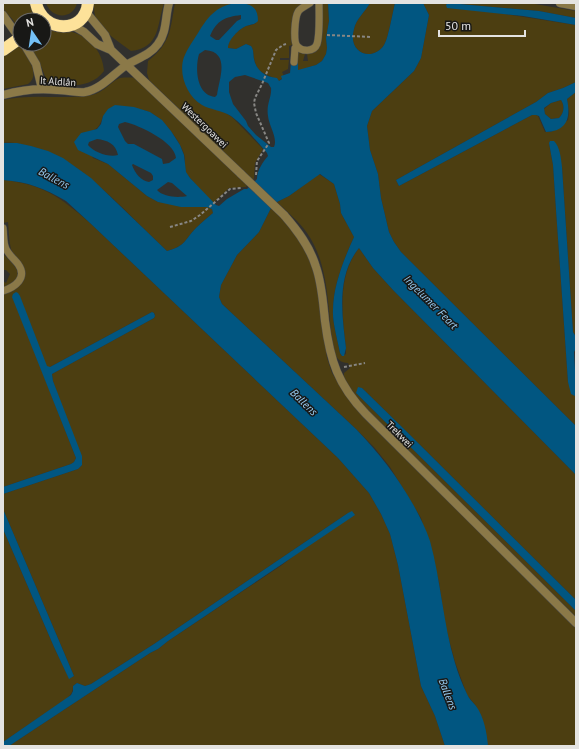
<svg xmlns="http://www.w3.org/2000/svg" width="579" height="749" font-family="'PT Sans',sans-serif">
<style>
.green{fill:#4c3e11}
.water{fill:#015681;fill-rule:evenodd}
.lines{fill:none;stroke-linecap:round;stroke-linejoin:round}
.lane-casing{stroke:#4e4d4a;stroke-width:8}
.street-casing{stroke:#4e4d4a;stroke-width:9}
.highway-casing{stroke:#4e4d4a;stroke-width:13}
.path{stroke:#888784;stroke-width:2;stroke-dasharray:3 2;stroke-linecap:butt}
.lane{stroke:#8b7948;stroke-width:7}
.street{stroke:#8b7948;stroke-width:8}
.highway{stroke:#fde29a;stroke-width:12}
.street-bridge-casing{stroke:#4e4d4a;stroke-width:9;stroke-linecap:butt}
.street-bridge{stroke:#8b7948;stroke-width:8}
.labels{text-anchor:middle;stroke-width:3;stroke-linejoin:round;paint-order:stroke}
.street-label{font-size:10px;fill:#e4e3e1;stroke:#181816}
.water-label{font-size:11px;font-style:italic;fill:#97ccf2;stroke:#181816}
</style>
<rect width="100%" height="100%" fill="#31302d"/>
<path class="green" d="M 3,3 L 30,3 L 34,16 L 36,20 L 20,20 L 20,32 L 13,20 L 3,9 Z
M 46,3 L 77,3 C 73,20 51,19 46,3 Z
M 94,3 L 164,3 C 157,25 160,48 131,51 C 120,43 102,31 96,19 C 94,14 94,8 94,3 Z
M 175,3 L 304,3 C 288,13 292,28 292,45 L 289,46 L 289,58 L 280,58 L 280,60 L 289,60 L 288,69 L 282,72 L 284,76 L 279,81 C 267,73 257,75 254,58 C 253,54 254,50 251,46 L 246,44 L 236,49 L 228,48 C 227,40 239,29 246,26 C 249,25 252,25 256,23 L 230,4 L 184,57 L 201,104 L 224,112 L 232,117 L 263,149 L 255,163 L 254,178 L 253,180 L 149,80 L 147,73 L 148,61 C 171,43 170,30 175,3 Z
M 322,3 L 328,3 L 329,21 L 326,38 L 327,48 L 326,54 L 322,61 L 316,65 L 297,71 L 298,51 L 305,54 L 303,61 L 308,61 L 307,54 L 314,52 L 321,44 Z
M 370,3 L 395,3 C 393,11 388,40 384,45 C 373,62 347,54 354,29 C 356,19 365,12 370,3 Z
M 423,3 L 529,3 L 576,11 L 576,18 L 539,11 L 448,3 L 446,5 L 576,25 L 576,82 L 563,88 L 548,93 L 536,102 L 396,180 L 399,186 L 532,115 L 536,115 L 538,116 L 545,132 L 551,132 L 568,120 L 569,113 L 567,99 L 576,92 L 576,337 L 573,332 L 562,167 L 549,143 L 553,165 L 556,210 L 568,382 L 575,396 L 576,395 L 576,426 L 401,252 L 394,242 L 389,232 L 381,198 L 378,174 L 370,150 L 367,126 L 372,111 L 414,71 L 421,58 L 429,15 Z
M 50,30 C 59,31 69,30 78,34 C 93,40 103,55 104,71 C 93,85 79,86 62,85 C 56,85 52,85 47,82 L 42,68 L 28,44 L 44,44 L 44,31 Z
M 18,44 C 26,54 42,74 28,84 L 3,89 L 3,54 Z
M 136,77 L 247,185 L 246,187 L 229,188 L 213,203 C 209,199 188,176 186,173 C 184,167 186,160 184,154 C 180,140 159,112 143,110 C 134,109 114,115 103,116 C 99,130 95,131 81,133 L 93,158 L 108,164 L 147,196 L 158,202 L 207,207 L 212,209 L 213,213 C 207,218 201,223 196,228 C 184,240 186,246 167,251 C 152,237 137,222 123,208 C 94,181 65,152 24,145 C 17,143 10,142 3,143 L 3,100 C 32,93 62,100 92,95 C 105,92 111,81 120,78 C 125,77 131,78 136,77 Z
M 561,100 C 565,106 564,113 559,118 L 551,119 L 545,114 L 544,109 L 551,103 Z
M 319,174 L 334,184 L 340,204 L 341,213 L 354,237 C 344,259 333,286 333,310 C 332,322 338,341 340,353 L 342,356 L 346,354 L 346,348 C 342,314 337,276 359,248 L 373,268 L 393,290 L 576,475 L 576,600 L 403,428 L 362,388 L 356,393 L 576,611 L 576,617 L 362,405 C 356,397 343,384 344,373 L 350,368 L 348,363 C 341,363 337,359 334,353 C 327,314 331,267 307,233 C 300,222 287,212 277,202 L 289,196 Z
M 3,180 C 43,184 60,197 90,223 L 338,458 L 369,493 L 381,514 L 390,534 L 398,565 L 421,686 L 435,716 L 445,746 L 9,746 L 150,653 L 158,649 L 168,641 L 282,565 L 348,513 L 154,644 L 91,684 L 85,686 L 77,683 L 73,686 C 73,692 71,695 66,699 L 3,742 L 3,529 L 54,647 L 69,678 L 74,676 L 3,509 L 3,494 L 78,469 L 82,465 L 53,381 L 52,374 L 154,318 L 155,316 L 155,314 L 152,312 L 50,367 L 47,367 L 13,297 L 76,458 L 74,462 L 71,464 L 3,487 L 3,294 C 18,288 32,281 21,263 C 19,259 15,257 13,253 C 9,248 9,230 8,222 L 3,223 Z
M 271,208 L 281,218 L 282,217 L 296,234 L 312,264 L 318,290 L 327,358 L 332,373 L 347,397 L 576,627 L 576,746 L 488,746 L 476,706 L 467,695 L 455,662 L 445,625 L 439,582 L 421,518 L 390,467 L 374,447 L 356,429 L 222,304 L 219,297 L 221,285 L 237,255 L 259,232 Z
M 3,254 C 16,266 29,279 3,287 L 3,281 L 6,283 L 10,274 L 6,270 L 3,270 Z"/>
<path class="water" d="M 240,3 C 252,4 258,8 258,21 C 254,25 251,24 246,26 C 239,29 228,40 228,48 L 236,49 L 246,44 L 251,46 C 254,50 253,54 254,59 C 256,70 265,77 277,78 L 279,81 L 282,79 L 281,76 L 290,73 L 291,62 L 298,62 L 298,70 L 316,65 L 322,61 L 326,54 L 327,48 L 326,38 L 329,21 L 328,3 L 370,3 C 365,12 356,19 354,29 C 347,54 373,62 384,45 C 388,40 393,11 395,3 L 423,3 L 429,15 L 421,58 L 414,71 L 372,111 L 367,126 L 370,150 L 378,174 L 381,198 L 389,232 L 394,242 L 401,252 L 576,426 L 576,475 L 393,290 L 373,268 L 359,248 C 336,276 342,315 346,348 L 344,356 L 342,356 L 340,353 C 338,341 332,322 333,310 C 333,286 344,259 354,237 L 341,213 L 340,204 L 334,184 L 320,174 L 289,196 L 277,202 L 271,208 L 259,232 L 237,255 L 221,285 L 219,297 L 222,304 L 356,429 C 379,453 397,476 414,506 C 420,517 426,529 430,541 C 441,581 443,623 455,663 C 458,673 462,684 467,694 C 469,699 473,702 476,706 C 484,717 487,733 488,746 L 445,746 L 435,716 L 421,686 L 398,565 L 390,534 L 381,514 L 369,493 L 338,458 L 90,223 L 66,201 C 44,188 28,182 3,180 L 3,143 L 17,143 L 31,146 L 48,151 L 63,158 L 91,178 L 167,251 C 186,246 184,240 196,228 C 201,223 207,218 213,213 L 212,209 L 207,207 L 181,207 L 158,202 L 147,196 L 108,164 L 78,150 L 74,142 L 81,133 L 97,129 L 101,124 L 103,116 L 108,109 L 115,105 L 134,107 L 150,112 L 162,120 L 171,131 L 180,145 L 184,155 L 186,172 L 190,178 L 216,205 L 219,206 L 227,199 L 244,189 L 247,189 L 257,179 C 257,170 263,162 268,156 L 267,153 C 256,141 245,126 231,116 C 221,110 211,110 202,105 C 187,96 178,74 184,57 C 187,49 193,41 198,33 C 209,15 218,4 240,3 ZM 241,15 L 241,19 L 237,21 L 219,40 L 216,40 L 210,36 C 217,20 225,17 241,15 ZM 205,50 C 231,52 219,79 217,95 L 215,97 C 196,95 195,68 199,54 ZM 245,75 L 268,83 L 271,88 C 272,97 266,104 268,116 C 269,126 278,138 274,147 L 271,147 L 256,135 L 248,126 L 246,121 L 233,104 L 229,92 L 229,82 L 235,77 ZM 125,122 C 139,125 175,142 176,158 L 169,163 L 163,164 L 162,159 L 134,144 L 128,144 L 125,141 L 118,127 L 119,124 ZM 97,139 C 107,140 116,144 118,155 C 110,158 93,152 88,145 L 89,142 ZM 133,164 L 151,173 L 153,176 L 153,180 L 149,182 C 141,181 135,173 132,165 ZM 168,182 L 172,183 L 187,196 C 178,198 163,197 157,190 Z
M 448,3 L 539,11 L 576,18 L 576,25 L 523,16 L 447,8 L 446,5 Z
M 576,82 L 576,92 L 567,99 C 571,118 567,131 546,132 L 539,116 L 536,115 L 532,115 L 399,186 L 396,180 L 536,102 L 548,93 L 563,88 ZM 561,100 C 565,106 564,113 559,118 L 551,119 L 545,114 L 544,108 L 551,103 Z
M 550,141 L 554,141 C 560,147 561,158 562,167 L 573,332 L 576,337 L 576,348 L 574,352 L 576,387 L 575,396 L 571,394 L 568,382 L 556,210 L 553,165 L 549,143 Z
M 16,292 L 18,293 L 20,296 L 47,366 L 50,367 L 152,312 L 154,313 L 155,316 L 154,318 L 52,374 L 53,381 L 82,456 L 82,465 L 78,469 L 3,494 L 3,487 L 71,464 L 74,462 L 76,458 L 12,297 L 13,294 Z
M 358,387 L 362,388 L 403,428 L 576,600 L 576,611 L 356,393 Z
M 3,509 L 74,676 L 69,679 L 54,647 L 3,529 Z
M 352,511 L 355,515 L 168,641 L 158,649 L 150,653 L 9,746 L 3,746 L 3,742 L 71,695 L 73,691 L 73,686 L 77,683 L 85,686 L 91,684 L 154,644 L 348,513 Z"/>
<g class="lines">
<g class="lane-casing">
<path id="lane" d="M 310,3 C 306,6 300,8 298,12 C 295,17 293,41 297,46 C 302,52 314,52 317,44 C 320,35 319,13 319,3
M 294,62 L 295,48 L 297,46
M 3,228 C 4,235 3,243 6,249 C 9,255 14,259 18,264 C 28,278 15,287 3,291"/>
</g>
<g class="street-casing">
<path id="street" d="M 560,3 L 576,6
M 86,12 L 105,35 L 111,50
M 3,15 L 20,39
M 72,25 L 84,32 L 97,44 L 111,50 L 241,174
M 24,44 L 36,64 L 42,89
M 3,95 C 21,90 39,88 57,90 C 66,90 76,93 85,92 C 102,89 114,73 128,64 C 139,58 151,54 158,44 C 167,32 165,17 169,3
M 284,215 C 298,231 310,247 316,267 C 322,284 323,303 325,321 C 330,361 338,385 366,414 L 576,623"/>
</g>
<g class="highway-casing">
<path id="highway" d="M 36,3 C 42,33 85,35 88,3
M 3,50 L 20,38"/>
</g>
<path class="path" d="M 327,35 L 371,37
M 256,175 L 257,161 L 269,143 L 256,113 L 254,103 L 255,98 L 262,84 L 276,50 L 283,45 L 286,44
M 170,227 L 191,221 L 200,215 L 230,189 L 242,188
M 344,367 L 365,363"/>
<use href="#lane" class="lane"/>
<use href="#street" class="street"/>
<use href="#highway" class="highway"/>
<g class="street-bridge-casing">
<path id="street-bridge" d="M 241,174 L 284,215"/>
</g>
<use href="#street-bridge" class="street-bridge"/>
</g>
<g class="labels">
<g class="street-label">
<text transform="translate(58 81) rotate(4)" y="4">It Aldlân</text>
<text transform="translate(205 125) rotate(44)" y="4">Westergoawei</text>
<text transform="translate(400 434) rotate(45)" y="4">Trekwei</text>
</g>
<g class="water-label">
<text transform="translate(54 178) rotate(28)" y="4">Ballens</text>
<text transform="translate(431 302) rotate(45)" y="4">Ingelumer Feart</text>
<text transform="translate(304 402) rotate(44)" y="4">Ballens</text>
<text transform="translate(448 694) rotate(69)" y="4">Ballens</text>
</g>
</g>
<rect width="579" height="749" fill="none" stroke="#e4e3e1" stroke-width="8"/>
<g transform="translate(32 32) rotate(347)"><circle r="19" fill="#181816" stroke="#6a6967"/>
<path d="M0-3L7 15L0 10L-7 15Z" fill="#74c0f6"/>
<text y="-6" font-size="11" font-weight="bold" text-anchor="middle" fill="#e4e3e1">N</text>
</g>
<path d="M439 30v6h86v-6" fill="none" stroke="#e4e3e1" stroke-width="2"/>
<text x="445" y="30" font-size="12" fill="#e4e3e1" stroke="#181816" stroke-width="3" paint-order="stroke">50 m</text>
</svg>
